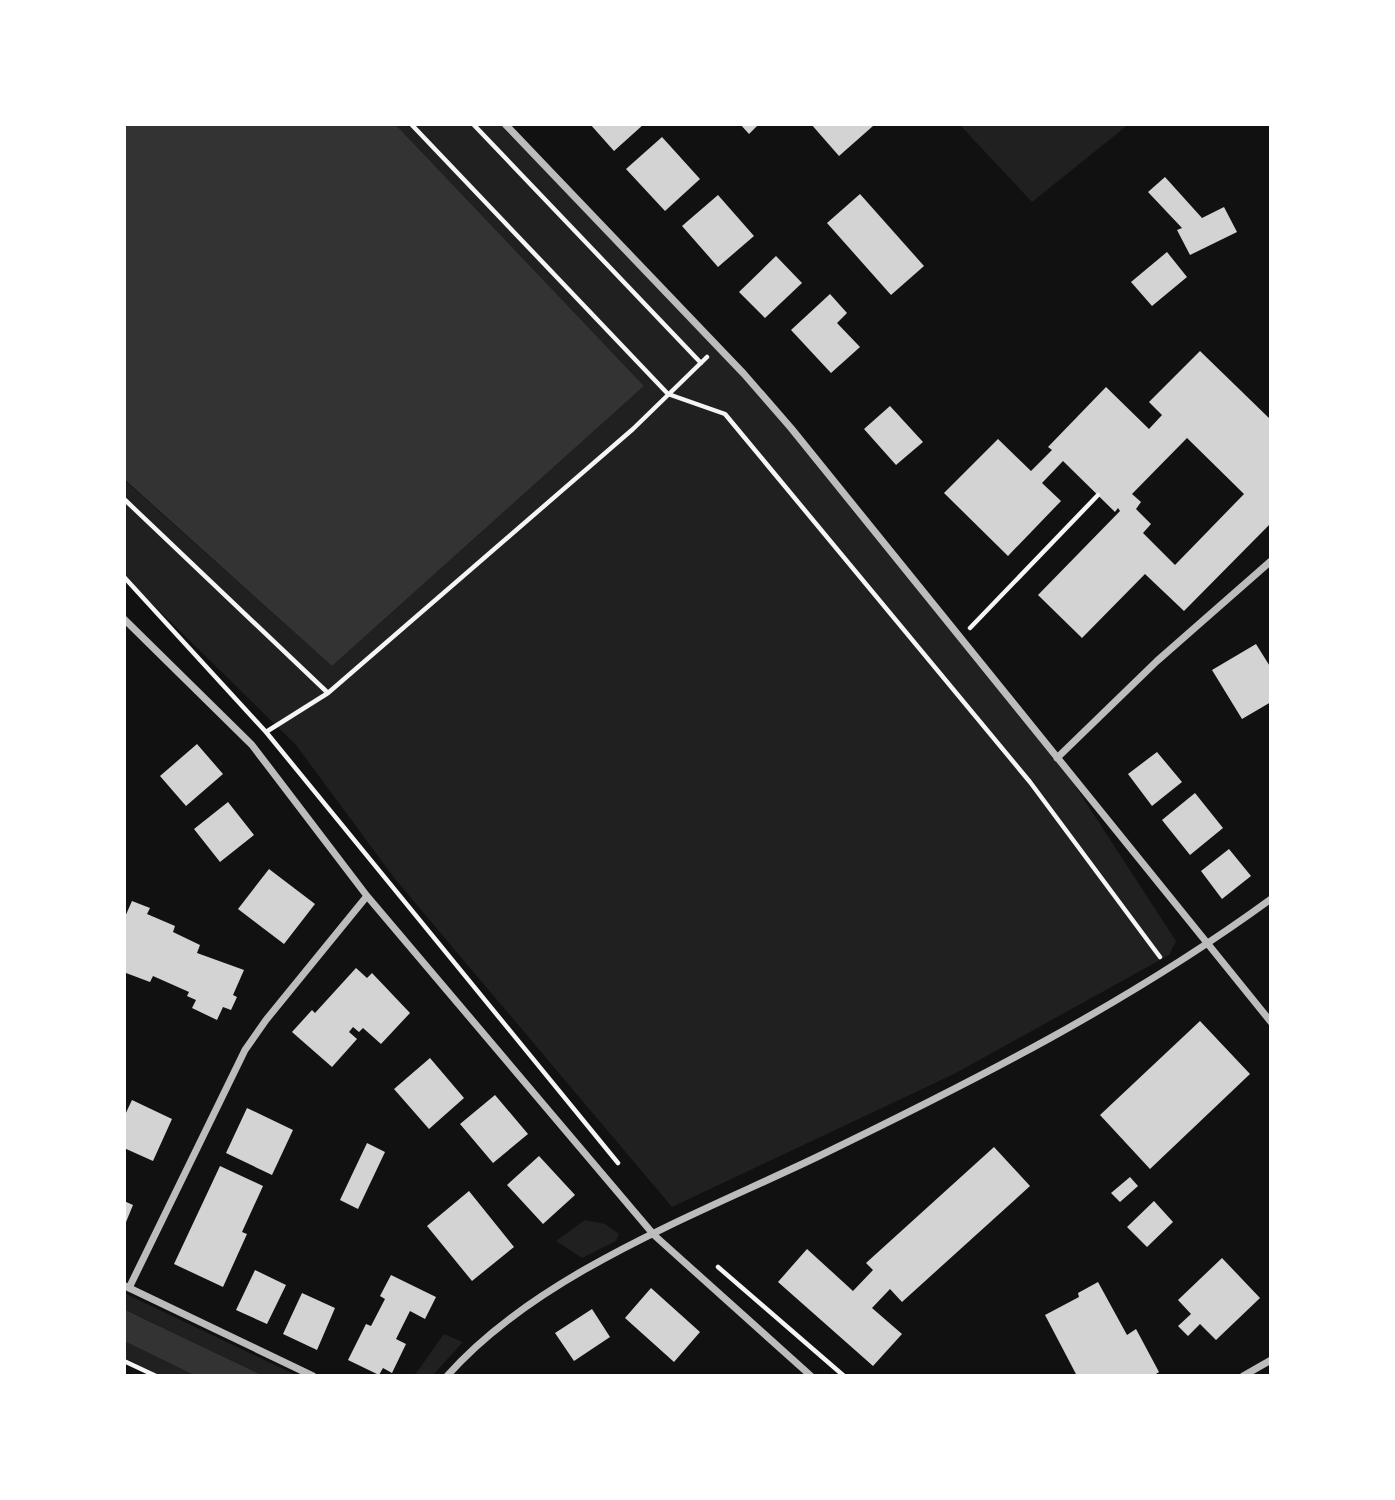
<svg xmlns="http://www.w3.org/2000/svg" width="1395" height="1500" font-family="'Work Sans',sans-serif">
<style>
.green{fill:#202020}
.water{fill:#333}
.building{fill:#d3d3d3;fill-rule:evenodd}
.lines{fill:none;stroke-linecap:round;stroke-linejoin:round}
.path{stroke:#f5f5f5;stroke-width:4.5}
.minor{stroke:#bcbcbc;stroke-width:7}
</style>
<rect width="100%" height="100%" fill="#111"/>
<path class="green" d="M 395,124 L 505,124 L 744,374 L 1057,758 L 1176,941 L 1169,955 L 954,1074 L 672,1207 L 395,879 L 296,745 L 124,576 L 124,480 L 332,666 L 644,386 Z
M 959,124 L 1129,124 L 1032,202 Z
M 585,1220 L 605,1224 L 619,1234 L 616,1241 L 582,1258 L 556,1241 Z
M 124,1293 L 298,1376 L 264,1376 L 124,1309 Z
M 444,1334 L 463,1342 L 432,1376 L 414,1376 Z
M 124,1341 L 196,1376 L 161,1376 L 124,1358 Z"/>
<path class="water" d="M 124,124 L 395,124 L 644,386 L 332,666 L 124,479 Z
M 124,1309 L 140,1317 L 264,1376 L 196,1376 L 124,1341 Z"/>
<path class="building" d="M 590,124 L 644,124 L 614,151 Z
M 740,124 L 759,124 L 749,134 Z
M 811,124 L 872,124 L 873,126 L 839,156 Z
M 662,137 L 700,179 L 665,211 L 626,169 Z
M 1165,177 L 1202,218 L 1224,207 L 1237,232 L 1190,255 L 1177,230 L 1182,228 L 1148,192 Z
M 860,194 L 924,266 L 891,295 L 827,223 Z
M 718,195 L 754,236 L 718,267 L 682,226 Z
M 1167,252 L 1187,277 L 1152,306 L 1131,282 Z
M 776,256 L 802,283 L 765,318 L 739,292 Z
M 830,294 L 847,313 L 837,323 L 860,347 L 831,373 L 791,330 Z
M 1200,351 L 1271,420 L 1271,523 L 1184,611 L 1145,574 L 1082,638 L 1038,595 L 1120,511 L 1118,508 L 1115,512 L 1063,461 L 1042,483 L 1061,501 L 1008,556 L 944,493 L 998,439 L 1031,471 L 1052,450 L 1048,447 L 1106,387 L 1149,429 L 1162,415 L 1149,402 ZM 1187,438 L 1244,494 L 1175,565 L 1143,533 L 1151,524 L 1136,509 L 1141,502 L 1132,494 Z
M 890,406 L 923,442 L 896,465 L 864,429 Z
M 1256,644 L 1271,668 L 1271,702 L 1242,719 L 1212,670 Z
M 197,744 L 223,774 L 186,806 L 160,776 Z
M 1157,752 L 1182,782 L 1152,806 L 1128,774 Z
M 1195,793 L 1223,828 L 1190,855 L 1162,820 Z
M 228,802 L 254,835 L 220,862 L 194,829 Z
M 1229,849 L 1251,876 L 1222,899 L 1201,871 Z
M 269,869 L 315,904 L 284,944 L 238,909 Z
M 132,901 L 150,908 L 147,914 L 175,926 L 173,932 L 200,945 L 197,953 L 244,970 L 233,995 L 237,997 L 231,1010 L 223,1007 L 217,1020 L 192,1008 L 196,1000 L 187,996 L 189,992 L 153,976 L 150,982 L 126,973 L 124,977 L 124,919 Z
M 356,968 L 367,978 L 372,973 L 410,1013 L 381,1044 L 363,1028 L 359,1032 L 353,1027 L 349,1032 L 357,1039 L 332,1067 L 292,1032 L 312,1010 L 315,1013 Z
M 1200,1021 L 1250,1074 L 1150,1169 L 1100,1115 Z
M 430,1058 L 464,1098 L 429,1129 L 394,1089 Z
M 495,1095 L 528,1134 L 493,1163 L 460,1124 Z
M 132,1100 L 172,1119 L 153,1161 L 124,1148 L 124,1117 Z
M 247,1108 L 293,1130 L 272,1175 L 226,1153 Z
M 367,1143 L 385,1152 L 358,1209 L 340,1200 Z
M 994,1147 L 1030,1186 L 902,1302 L 890,1289 L 872,1308 L 902,1334 L 873,1366 L 778,1282 L 807,1249 L 853,1291 L 873,1270 L 866,1263 Z
M 539,1156 L 575,1195 L 543,1224 L 507,1185 Z
M 220,1166 L 263,1186 L 242,1232 L 247,1234 L 223,1287 L 174,1264 Z
M 1130,1177 L 1138,1186 L 1120,1202 L 1111,1193 Z
M 469,1191 L 514,1247 L 472,1281 L 427,1226 Z
M 124,1201 L 133,1205 L 124,1227 Z
M 1154,1201 L 1173,1222 L 1147,1247 L 1127,1227 Z
M 1222,1258 L 1260,1298 L 1216,1340 L 1200,1324 L 1188,1336 L 1178,1326 L 1191,1314 L 1178,1300 Z
M 255,1270 L 286,1285 L 267,1324 L 236,1310 Z
M 391,1275 L 436,1297 L 425,1319 L 410,1311 L 396,1339 L 406,1344 L 392,1373 L 383,1368 L 379,1375 L 348,1360 L 366,1324 L 371,1326 L 385,1299 L 380,1296 Z
M 1098,1282 L 1127,1335 L 1136,1329 L 1159,1372 L 1153,1376 L 1077,1376 L 1045,1315 L 1079,1297 L 1078,1293 Z
M 651,1288 L 700,1332 L 674,1362 L 625,1318 Z
M 302,1293 L 335,1308 L 317,1350 L 283,1334 Z
M 592,1309 L 610,1337 L 574,1361 L 555,1333 Z"/>
<g class="lines">
<path class="path" d="M 411,124 L 668,394 L 725,414 L 1030,782 L 1160,957
M 473,124 L 701,363
M 124,499 L 328,693
M 124,577 L 266,732
M 970,628 L 1098,495
M 618,1163 L 266,732 L 328,693 L 633,429 L 707,357
M 718,1267 L 844,1376
M 124,1361 L 156,1376"/>
<path class="minor" d="M 505,124 L 744,374 L 791,428 L 1271,1022
M 124,619 L 252,745 L 367,896 L 654,1235 L 811,1376
M 1057,758 L 1157,661 L 1271,561
M 125,1286 L 313,1376
M 129,1288 L 245,1050 L 266,1020 L 367,896
M 447,1376 C 537,1274 696,1215 817,1157 C 974,1081 1130,1002 1271,899
M 1243,1376 L 1271,1360"/>
</g>
<rect width="1395" height="1500" fill="none" stroke="#ffffff" stroke-width="252"/>
</svg>
